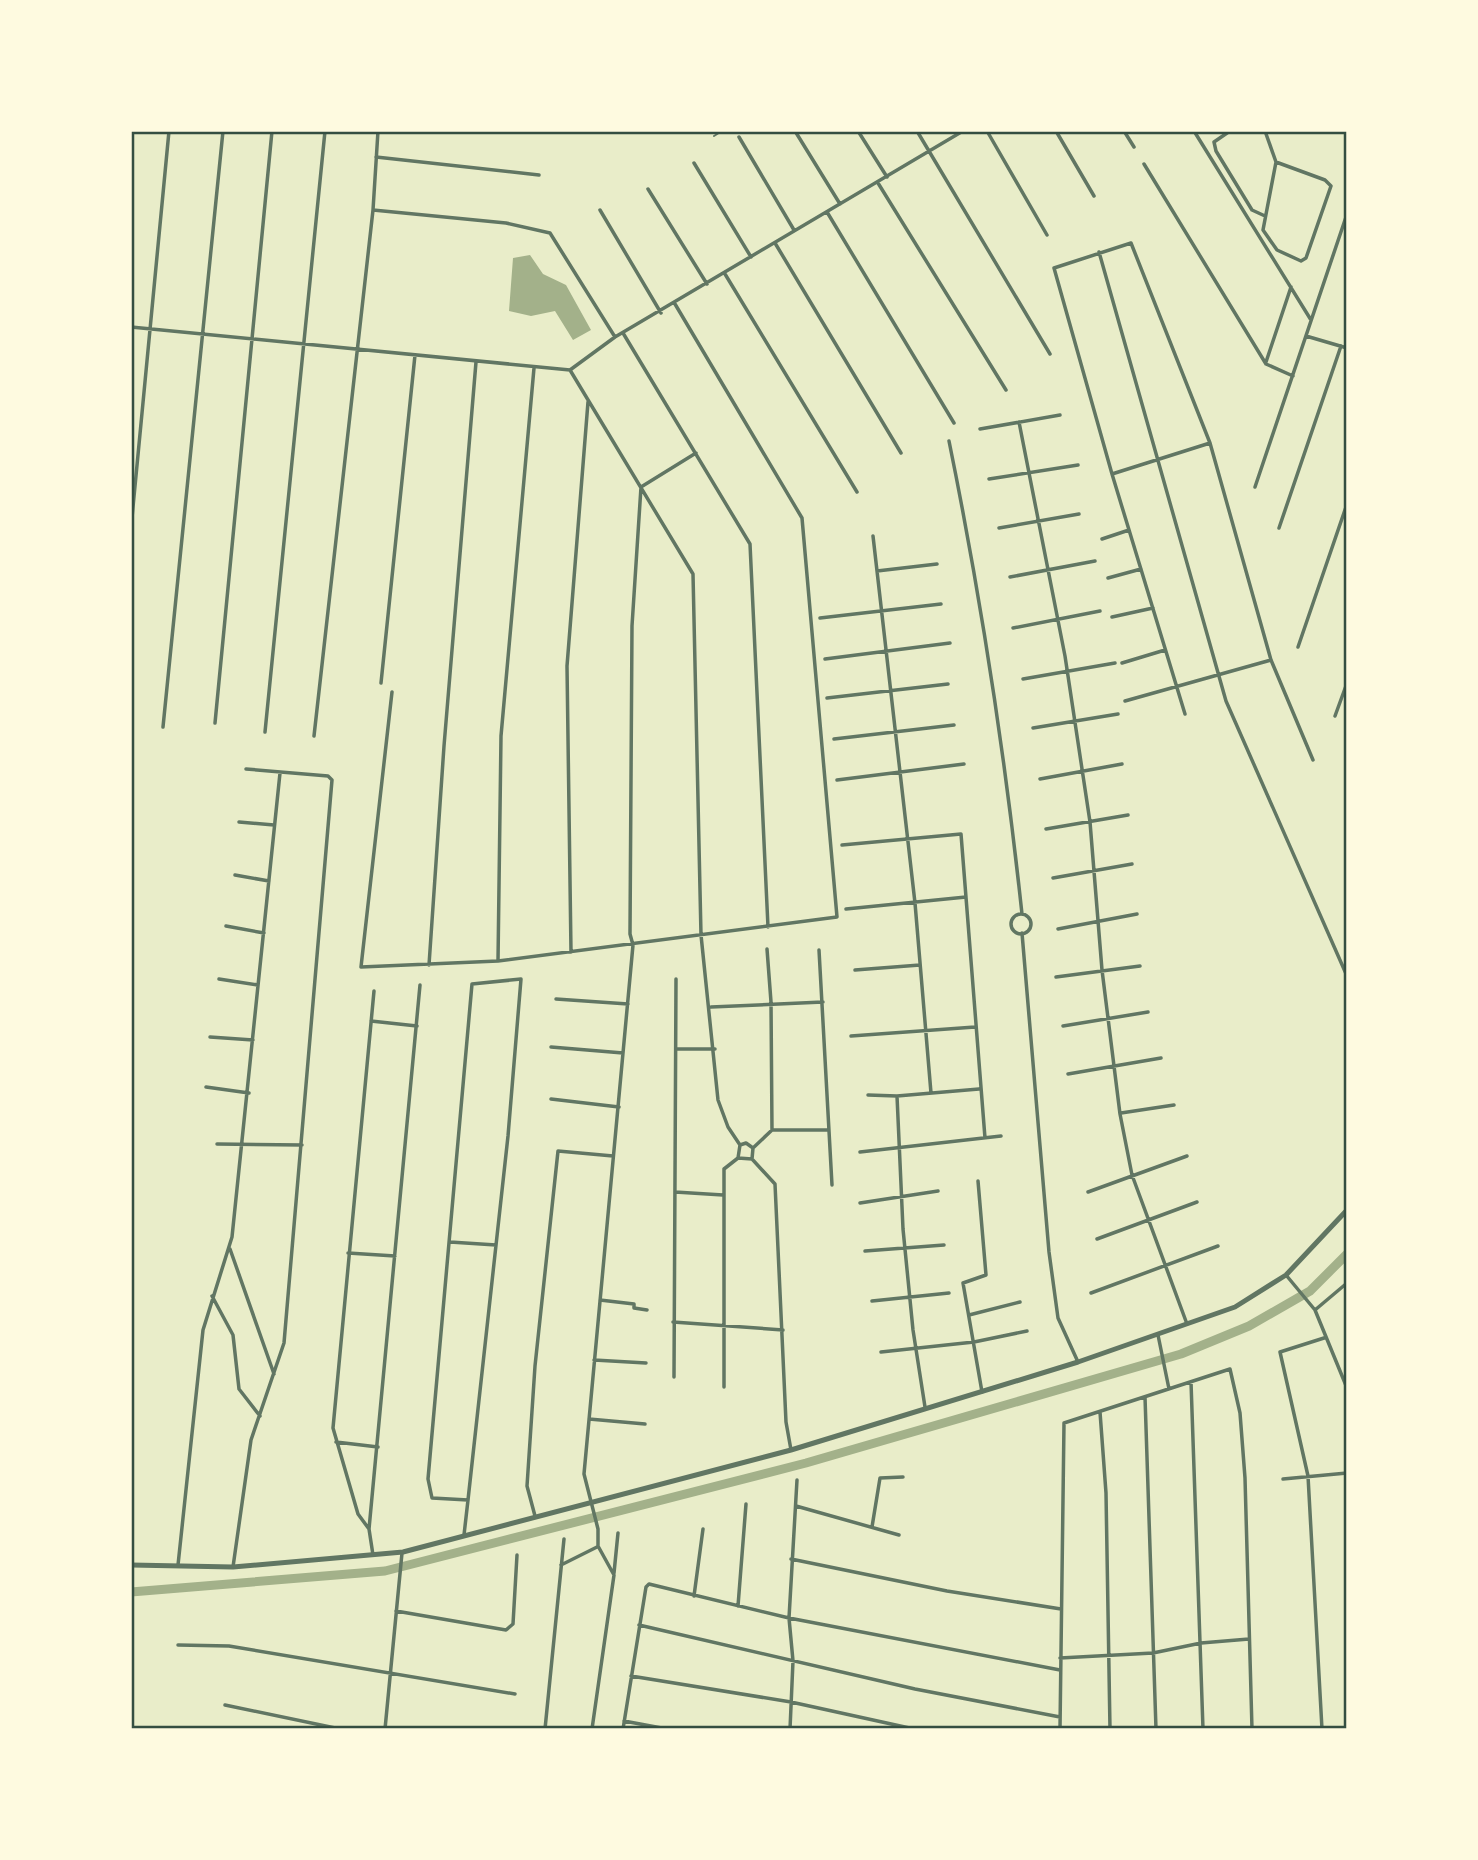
<svg xmlns="http://www.w3.org/2000/svg" width="1478" height="1860" font-family="Inter,sans-serif">
<style>
.water{fill:#a3b18a}
.lines{fill:none;stroke-linecap:round;stroke-linejoin:round}
.canal{stroke:#a3b18a;stroke-width:9}
.service{stroke:#617663;stroke-width:2}
.minor{stroke:#617663;stroke-width:3.5}
.tertiary{stroke:#617663;stroke-width:5}
.neatline{fill:none;stroke:#344e41;stroke-width:2.5}
</style>
<rect width="100%" height="100%" fill="#e9edc9"/>
<path class="water" d="M 530,255 L 543,274 L 566,285 L 591,330 L 573,340 L 555,311 L 531,316 L 509,311 L 513,258 Z"/>
<g class="lines">
<path class="canal" d="M 131,1592 L 385,1571 L 806,1463 L 1181,1354 L 1249,1326 L 1310,1291 L 1347,1254"/>
<path class="service" d="M 714,136 L 722,131"/>
<path class="minor" d="M 795,131 L 840,204
M 858,131 L 887,177
M 917,131 L 1050,354
M 987,131 L 1047,235
M 1056,131 L 1094,196
M 1124,131 L 1134,147
M 1194,131 L 1311,320
M 1230,131 L 1214,142 L 1216,151 L 1252,210 L 1265,216
M 1265,131 L 1276,162 L 1263,230 L 1277,250 L 1301,261 L 1306,258 L 1331,186 L 1325,180 L 1276,162
M 739,137 L 794,230
M 376,157 L 539,175
M 694,163 L 751,257
M 1144,164 L 1266,364 L 1293,376
M 878,183 L 1006,390
M 648,189 L 707,284
M 373,210 L 506,223 L 550,233 L 615,337
M 600,210 L 661,313
M 827,212 L 954,423
M 775,243 L 901,453
M 1099,252 L 1226,701 L 1347,976
M 725,274 L 857,492
M 131,327 L 570,370 L 615,337 L 963,131
M 623,333 L 750,544 L 768,927
M 1306,336 L 1347,348
M 1266,362 L 1291,287
M 570,370 L 693,574 L 701,935 L 718,1100 L 728,1127 L 740,1145
M 1019,422 L 1065,656 L 1090,822 L 1102,970 L 1120,1114 L 1132,1175 L 1187,1324
M 980,429 L 1060,415
M 949,441 C 981,598 1005,755 1022,914
M 1112,474 L 1054,268 L 1131,243 L 1210,443 L 1271,660 L 1313,760
M 989,479 L 1078,465
M 1255,487 L 1347,214
M 131,528 L 169,131
M 999,528 L 1079,514
M 1279,528 L 1341,346
M 873,536 L 915,903 L 931,1093
M 1102,539 L 1129,530
M 877,571 L 937,564
M 1010,577 L 1095,561
M 1108,578 L 1141,569
M 1112,617 L 1153,608
M 820,618 L 941,604
M 1013,628 L 1100,611
M 1298,647 L 1347,504
M 825,659 L 950,643
M 1122,663 L 1165,650
M 1023,679 L 1115,663
M 381,683 L 415,355
M 392,692 L 361,967 L 498,961 L 837,917 L 802,518 L 675,304
M 827,698 L 948,684
M 1125,701 L 1271,660
M 1185,714 L 1112,474 L 1210,443
M 1335,716 L 1347,683
M 215,723 L 272,131
M 163,727 L 223,131
M 1033,728 L 1118,714
M 265,732 L 325,131
M 314,736 L 373,210 L 378,131
M 834,739 L 954,725
M 1040,779 L 1122,764
M 837,780 L 964,764
M 239,822 L 274,825
M 1046,829 L 1128,815
M 842,845 L 961,834 L 985,1138
M 235,875 L 269,881
M 1053,878 L 1132,864
M 846,909 L 966,897
M1011 924a10 10 0 1 1 20 0a10 10 0 1 1-20 0Z
M 226,926 L 264,933
M 1058,929 L 1137,914
M 1022,933 L 1049,1252 L 1058,1318 L 1078,1362
M 767,949 L 771,1002 L 772,1130
M 819,950 L 832,1185
M 571,952 L 567,666 L 588,402
M 498,961 L 501,736 L 534,368
M 429,965 L 444,746 L 476,362
M 855,970 L 920,965
M 1056,977 L 1140,966
M 219,979 L 258,985
M 556,999 L 628,1004
M 711,1007 L 823,1002
M 371,1021 L 417,1026
M 1063,1026 L 1148,1012
M 851,1036 L 975,1027
M 210,1037 L 253,1040
M 551,1047 L 623,1053
M 676,1049 L 715,1049
M 1068,1074 L 1161,1058
M 206,1087 L 249,1093
M 868,1095 L 897,1096 L 979,1089
M 897,1096 L 903,1229 L 913,1330 L 925,1407
M 551,1099 L 619,1107
M 1121,1113 L 1174,1105
M 217,1144 L 302,1145
M 753,1148 L 746,1143 L 740,1145 L 738,1158 L 752,1159 L 753,1148 L 772,1130 L 829,1130
M 860,1152 L 1001,1136
M 752,1159 L 775,1184 L 786,1422 L 791,1450
M 978,1181 L 986,1275 L 963,1283 L 982,1392
M 675,1192 L 723,1195
M 1088,1192 L 1187,1156
M 860,1203 L 938,1191
M 1097,1239 L 1197,1202
M 450,1242 L 496,1245
M 230,1249 L 274,1374
M 865,1251 L 944,1245
M 348,1253 L 395,1256
M 1286,1275 L 1315,1310 L 1347,1388
M 1091,1293 L 1218,1246
M 212,1296 L 233,1335 L 239,1389 L 260,1416
M 600,1300 L 634,1304 L 634,1308 L 647,1310
M 872,1301 L 949,1293
M 1315,1310 L 1347,1283
M 969,1315 L 1020,1302
M 673,1322 L 783,1330
M 1158,1335 L 1169,1389
M 881,1352 L 974,1342 L 1027,1331
M 594,1360 L 646,1363
M 674,1377 L 676,979
M 1191,1382 L 1203,1729
M 724,1387 L 724,1169 L 738,1158
M 1145,1397 L 1156,1729
M 1100,1412 L 1106,1493 L 1110,1729
M 589,1419 L 645,1424
M 336,1442 L 378,1447
M 1283,1479 L 1347,1473
M 796,1506 L 899,1535
M 535,1516 L 527,1486 L 535,1366 L 558,1151 L 613,1156
M 872,1527 L 880,1478 L 903,1477
M 369,1529 L 358,1514 L 333,1428 L 374,991
M 464,1535 L 468,1500 L 508,1136 L 521,979 L 472,984 L 428,1479 L 432,1498 L 468,1500
M 373,1555 L 369,1529 L 420,985
M 791,1559 L 947,1591 L 1061,1609
M 178,1565 L 203,1330 L 232,1237 L 280,773
M 561,1565 L 597,1547
M 233,1567 L 251,1440 L 284,1343 L 332,780 L 328,776 L 246,769
M 614,1573 L 618,1533
M 694,1596 L 703,1529
M 738,1606 L 746,1504
M 396,1611 L 506,1630 L 513,1624 L 517,1555
M 639,1625 L 915,1689 L 1060,1717
M 178,1645 L 229,1646 L 515,1694
M 1060,1658 L 1153,1653 L 1201,1643 L 1249,1639
M 631,1676 L 791,1702 L 914,1729
M 225,1705 L 340,1729
M 624,1721 L 667,1729
M 385,1729 L 402,1553
M 545,1729 L 564,1539
M 592,1729 L 614,1575 L 598,1546 L 598,1529 L 584,1474 L 633,945 L 630,934 L 632,626 L 641,487 L 696,453
M 623,1729 L 646,1587 L 649,1584 L 789,1618 L 1060,1670
M 790,1729 L 793,1661 L 789,1618 L 797,1480
M 1060,1729 L 1064,1423 L 1230,1369 L 1240,1413 L 1245,1478 L 1252,1729
M 1322,1729 L 1308,1476 L 1280,1352 L 1324,1338"/>
<path class="tertiary" d="M 131,1565 L 233,1567 L 403,1552 L 791,1450 L 1078,1362 L 1235,1307 L 1286,1275 L 1347,1210"/>
</g>
<rect width="1478" height="1860" fill="none" stroke="#fefae0" stroke-width="266"/>
<rect x="133" y="133" width="1212" height="1594" class="neatline"/>
</svg>
